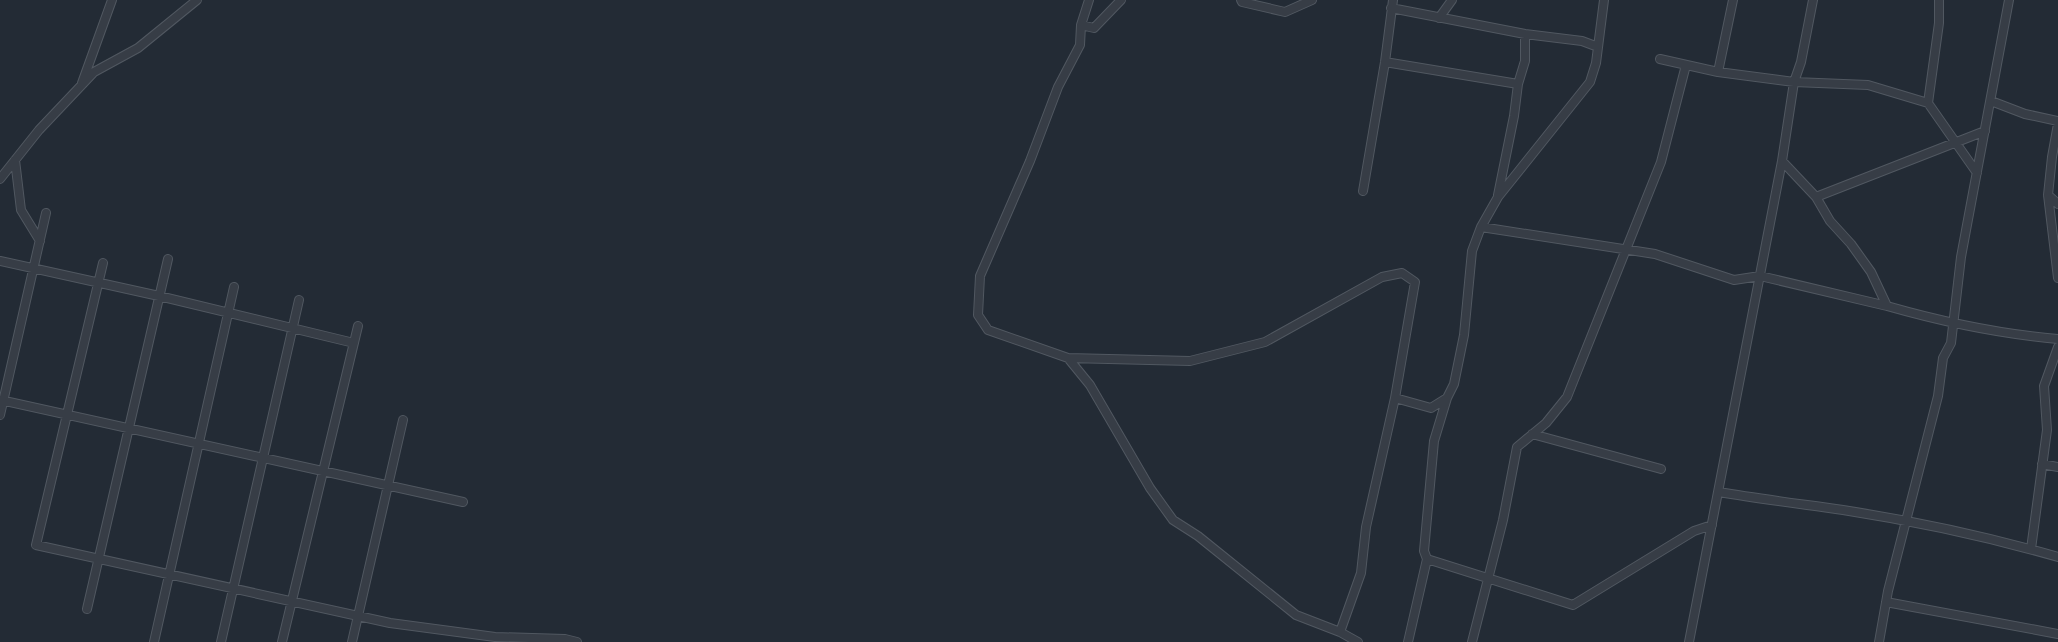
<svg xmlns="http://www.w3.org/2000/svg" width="2058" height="642" font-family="'Fira Sans',sans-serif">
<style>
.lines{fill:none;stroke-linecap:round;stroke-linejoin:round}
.minor-casing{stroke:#515861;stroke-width:10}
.minor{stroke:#373d46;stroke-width:8}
</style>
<rect width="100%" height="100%" fill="#232b35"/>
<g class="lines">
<g class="minor-casing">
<path id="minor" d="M 1089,0 L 1081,25 L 1080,45 L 1058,87 L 1030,161 L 980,276 L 978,315 L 988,330 L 1068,358 L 1090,385 L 1150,488 L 1173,520 L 1198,536 L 1296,615 L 1340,632 L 1358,642
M 1241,0 L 1242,2 L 1285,12 L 1312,0
M 1604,0 L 1596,63 L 1590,82 L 1498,197 L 1481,227 L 1472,251 L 1464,335 L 1454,384 L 1447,398 L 1434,441 L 1424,551 L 1427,559 L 1573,605 L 1694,531 L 1712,525
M 1391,8 L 1525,34 L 1582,41 L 1598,47
M 1439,18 L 1452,0
M 1081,25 L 1094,28 L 1121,0
M 1660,59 L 1718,72 L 1794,82 L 1868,85 L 1928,103 L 1977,173
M 1385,62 L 1518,84
M 1718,72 L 1733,0
M 82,83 L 112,0
M 1991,101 L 2025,114 L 2058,121
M 1928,103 L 1939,23 L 1939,0
M 2058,124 L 2052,157 L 2048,195 L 2058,278
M 15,160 L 21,210 L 40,241
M 1782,161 L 1816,197 L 1830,221 L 1851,244 L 1871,272 L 1887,306 C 1943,322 2000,334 2058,339
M 0,179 L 39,130 L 94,72 L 138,48 L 197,0
M 1363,191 L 1385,62 L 1393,0
M 1498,195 L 1514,116 L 1518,84 L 1525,61 L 1525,34
M 2048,195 L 2058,204
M 1816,197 L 1985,131
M 1481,227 L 1655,254 L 1734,280 L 1760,276 L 1887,306
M 0,261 L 159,296 L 354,343
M 103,263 L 36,545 L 390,623 L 495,637 L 565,639 L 577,642
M 1068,358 L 1190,361 L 1265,342 L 1382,277 L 1402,273 L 1415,282 L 1395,398 L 1366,527 L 1361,573 L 1340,632
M 1395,398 L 1431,408 L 1447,398
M 0,400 L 463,502
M 0,415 L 46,213
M 1532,434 L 1661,469
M 2042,464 L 2058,467
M 1719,492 C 1760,499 1801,504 1843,510 C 1914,521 1989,537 2058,557
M 2031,549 L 2047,430 L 2044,386 L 2058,347
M 1886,602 L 2058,634
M 87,609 L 168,259
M 154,642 L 234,287
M 221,642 L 299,300
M 282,642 L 358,326
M 352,642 L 403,420
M 1408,642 L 1427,559
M 1472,642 L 1503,520 L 1517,447 L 1546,423 L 1567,397 L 1661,162 L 1686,65
M 1689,642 L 1782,161 L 1794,82 L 1801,62 L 1813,0
M 1879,642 L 1888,591 L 1938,396 L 1943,358 L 1951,343 L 1961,257 L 2009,0"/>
</g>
<use href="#minor" class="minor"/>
</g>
</svg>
